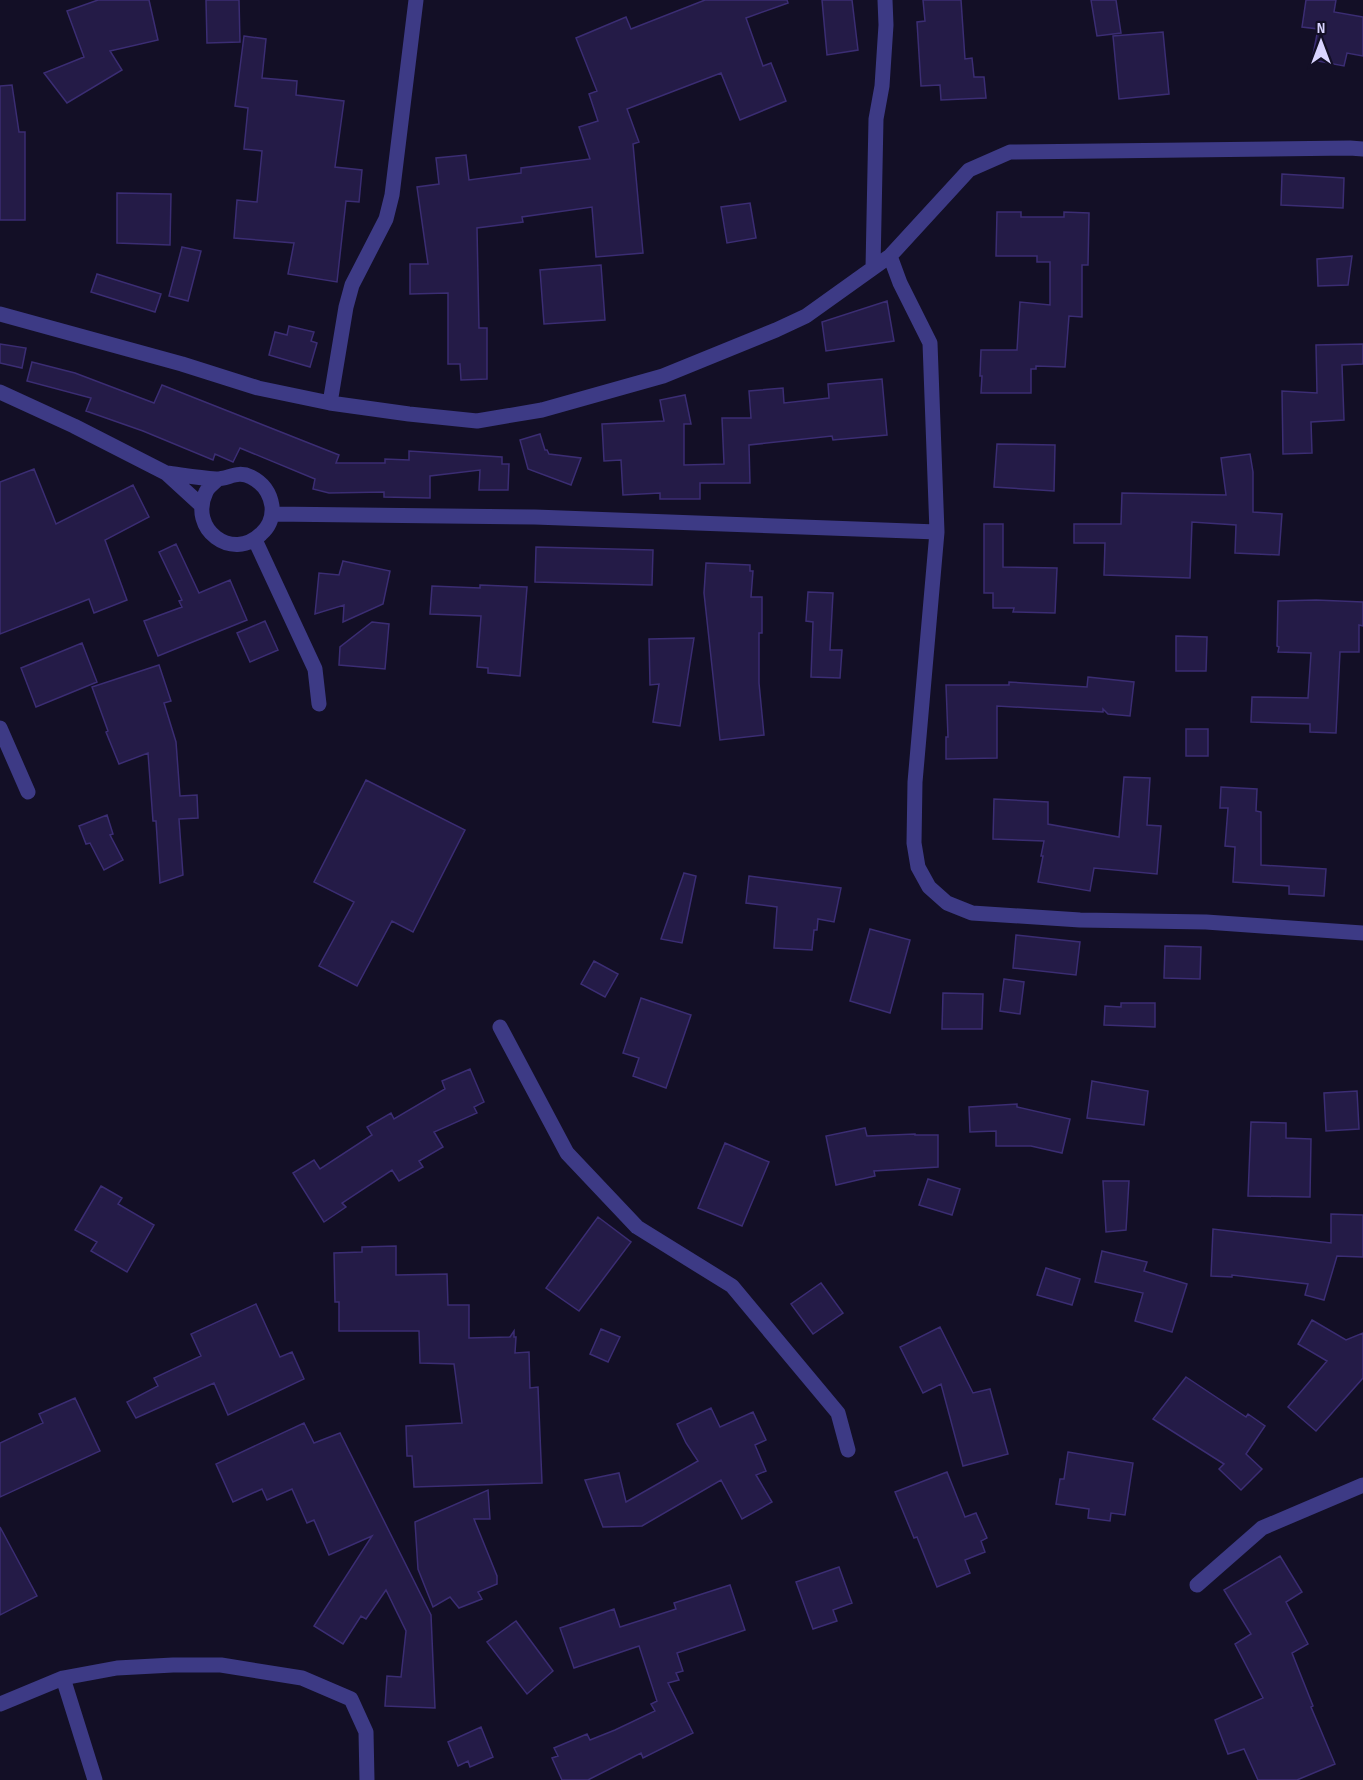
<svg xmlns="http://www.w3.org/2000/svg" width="1363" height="1780" font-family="'Sofia Sans Condensed',sans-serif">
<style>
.building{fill:#241b47;stroke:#3b2d73;stroke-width:1.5}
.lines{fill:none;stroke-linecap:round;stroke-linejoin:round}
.minor{stroke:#3d3a85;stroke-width:15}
</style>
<rect width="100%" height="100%" fill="#130f26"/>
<path class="building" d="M 98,0 L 149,0 L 158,40 L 110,51 L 122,70 L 67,103 L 44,73 L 84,57 L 67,11 Z
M 206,0 L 239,0 L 240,42 L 207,43 Z
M 705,0 L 787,0 L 788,3 L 746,18 L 763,66 L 771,63 L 786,101 L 740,120 L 721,73 L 627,109 L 639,142 L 633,144 L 643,253 L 596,257 L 592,207 L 522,217 L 523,222 L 477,228 L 479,328 L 487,328 L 487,379 L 461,380 L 460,364 L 448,364 L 448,293 L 410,294 L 410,264 L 428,264 L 417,187 L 439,184 L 436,158 L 466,155 L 469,180 L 521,173 L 521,168 L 590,159 L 579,127 L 598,121 L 589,94 L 597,91 L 576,38 L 626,17 L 631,29 Z
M 822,0 L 852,0 L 858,50 L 827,55 Z
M 923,0 L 961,0 L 965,59 L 972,58 L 974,77 L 984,77 L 986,98 L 941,100 L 940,85 L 921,86 L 917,22 L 925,21 Z
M 1091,0 L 1116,0 L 1121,33 L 1097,36 Z
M 1306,0 L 1336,0 L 1334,12 L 1363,17 L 1363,56 L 1347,53 L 1344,66 L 1312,60 L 1318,29 L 1302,27 Z
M 1163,32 L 1169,94 L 1119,99 L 1113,36 Z
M 244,36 L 266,39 L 262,78 L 297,81 L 296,95 L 344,101 L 335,167 L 362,170 L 359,202 L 346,201 L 337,282 L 288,274 L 294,243 L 234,238 L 237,200 L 257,202 L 262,151 L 244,149 L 248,108 L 235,106 Z
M 12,85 L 19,132 L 25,132 L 25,220 L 0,220 L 0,86 Z
M 1282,174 L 1344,178 L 1343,208 L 1281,205 Z
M 117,193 L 171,194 L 170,245 L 117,243 Z
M 750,203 L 756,238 L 727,243 L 721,207 Z
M 997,212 L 1021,212 L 1021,217 L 1064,217 L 1064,212 L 1089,213 L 1088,265 L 1082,265 L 1082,317 L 1069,316 L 1065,367 L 1036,366 L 1036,369 L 1031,369 L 1031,393 L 981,393 L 982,376 L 980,376 L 981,350 L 1017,350 L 1020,302 L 1050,305 L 1050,262 L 1037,262 L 1037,256 L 996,256 Z
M 182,247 L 201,251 L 188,301 L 169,296 Z
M 1352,256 L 1348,285 L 1318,286 L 1317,259 Z
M 601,265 L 605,320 L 544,324 L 540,270 Z
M 97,274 L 161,294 L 155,312 L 91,292 Z
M 887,301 L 894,341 L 826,351 L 822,322 Z
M 289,326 L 314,332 L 311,341 L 317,343 L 310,367 L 269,355 L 275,332 L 287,335 Z
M 0,344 L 26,348 L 22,368 L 0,363 Z
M 1363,344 L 1363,364 L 1342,365 L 1344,420 L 1311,422 L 1312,453 L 1283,454 L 1282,391 L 1317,393 L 1316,345 Z
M 32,362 L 75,373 L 154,403 L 162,385 L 339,455 L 336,463 L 385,463 L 385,459 L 409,460 L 409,451 L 502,457 L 502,464 L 509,464 L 508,490 L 479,490 L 480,470 L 430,476 L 430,498 L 384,497 L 384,492 L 329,493 L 313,489 L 315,479 L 240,448 L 233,462 L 215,454 L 213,460 L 143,431 L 86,411 L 91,398 L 27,381 Z
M 882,379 L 887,435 L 833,440 L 832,436 L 749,445 L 750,483 L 700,483 L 700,499 L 660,499 L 660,493 L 623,495 L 621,460 L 604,461 L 602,424 L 664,421 L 660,400 L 685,395 L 691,424 L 684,424 L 684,465 L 724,464 L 722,418 L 751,418 L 749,391 L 783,388 L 784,403 L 829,398 L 828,384 Z
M 540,434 L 545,450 L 547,450 L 549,454 L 581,458 L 571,485 L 528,469 L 520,440 Z
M 997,444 L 1055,445 L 1054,491 L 994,487 Z
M 1250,454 L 1253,472 L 1253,512 L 1282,514 L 1279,555 L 1235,553 L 1236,525 L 1192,522 L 1190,578 L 1104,575 L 1105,543 L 1074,543 L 1074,524 L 1121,524 L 1122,493 L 1226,495 L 1221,458 Z
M 34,469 L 56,524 L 133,485 L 149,517 L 105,540 L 127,600 L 94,613 L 89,599 L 0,634 L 0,482 Z
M 984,524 L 1003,524 L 1003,567 L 1057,568 L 1055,613 L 1013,612 L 1014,608 L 993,608 L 993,593 L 984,593 Z
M 176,544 L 199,593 L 230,580 L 247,620 L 158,656 L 144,621 L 182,607 L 179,601 L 182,600 L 159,552 Z
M 536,547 L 653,550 L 652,585 L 535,582 Z
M 343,561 L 390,571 L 383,604 L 343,622 L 344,605 L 315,614 L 319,573 L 339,575 Z
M 706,563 L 750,565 L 750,571 L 753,571 L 751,597 L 762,597 L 762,633 L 759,633 L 759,683 L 764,735 L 720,740 L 704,593 Z
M 480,585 L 527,587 L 520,676 L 488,673 L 488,668 L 477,667 L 481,616 L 430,614 L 432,586 L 480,588 Z
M 808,592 L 833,593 L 830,650 L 842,650 L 840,678 L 811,677 L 813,622 L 806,621 Z
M 1316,600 L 1363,602 L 1363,626 L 1359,625 L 1359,652 L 1340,652 L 1336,733 L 1310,732 L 1310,724 L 1251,722 L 1252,697 L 1308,698 L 1311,653 L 1278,652 L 1279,647 L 1277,646 L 1278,601 Z
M 265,621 L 278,650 L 250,662 L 237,633 Z
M 372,622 L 389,624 L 385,669 L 339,665 L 340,647 Z
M 1176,636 L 1207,637 L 1206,671 L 1176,671 Z
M 694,638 L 680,726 L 653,722 L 659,684 L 650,685 L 649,639 Z
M 82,643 L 97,682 L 36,707 L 21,668 Z
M 159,665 L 171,701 L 164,703 L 176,742 L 180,796 L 197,795 L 198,818 L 179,819 L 183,875 L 160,883 L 156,821 L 153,821 L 148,753 L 119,764 L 106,732 L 108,731 L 92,687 Z
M 1088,677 L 1134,682 L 1130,716 L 1108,714 L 1103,709 L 1103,712 L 997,706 L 997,758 L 946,759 L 946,737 L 948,737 L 946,685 L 1009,685 L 1009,682 L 1087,687 Z
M 1186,729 L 1208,729 L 1208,756 L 1186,756 Z
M 1124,777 L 1150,778 L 1147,825 L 1161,826 L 1157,874 L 1094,868 L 1090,891 L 1038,882 L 1043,856 L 1041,856 L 1044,841 L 993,839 L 994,799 L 1048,802 L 1048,824 L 1119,837 Z
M 366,780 L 465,830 L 413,932 L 392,921 L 357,986 L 319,966 L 354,902 L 314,882 Z
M 1221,787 L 1257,789 L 1256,811 L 1261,812 L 1261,865 L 1326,869 L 1324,896 L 1289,894 L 1289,886 L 1233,882 L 1235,847 L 1225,846 L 1228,808 L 1220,808 Z
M 107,815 L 113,834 L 110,835 L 123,860 L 104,870 L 90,843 L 86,844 L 79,826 Z
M 684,873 L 696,876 L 682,943 L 661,939 Z
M 749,876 L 841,888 L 834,922 L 818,919 L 817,930 L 814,930 L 812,950 L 774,948 L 777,907 L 746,903 Z
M 870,929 L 910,940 L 890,1013 L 850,1001 Z
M 1016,935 L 1080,942 L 1076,975 L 1013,968 Z
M 1165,946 L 1201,947 L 1200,979 L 1164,978 Z
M 594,961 L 618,974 L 605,997 L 581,984 Z
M 1004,979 L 1024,982 L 1020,1014 L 1000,1011 Z
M 943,993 L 983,994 L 982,1029 L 942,1029 Z
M 641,998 L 691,1015 L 666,1088 L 633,1076 L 639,1058 L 623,1053 Z
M 1121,1003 L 1155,1003 L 1155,1027 L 1104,1025 L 1105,1006 L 1121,1007 Z
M 470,1069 L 484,1102 L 474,1107 L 477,1113 L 434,1132 L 443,1147 L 419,1161 L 423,1167 L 399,1181 L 392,1170 L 342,1203 L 346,1207 L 324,1222 L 293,1173 L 314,1160 L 320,1169 L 372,1135 L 367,1127 L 391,1113 L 394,1119 L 445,1089 L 442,1081 Z
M 1092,1081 L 1148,1091 L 1144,1125 L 1087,1118 Z
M 1357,1091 L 1359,1129 L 1326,1131 L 1324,1093 Z
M 1017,1104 L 1017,1107 L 1070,1119 L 1062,1153 L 1031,1146 L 996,1146 L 996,1131 L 970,1132 L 969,1107 Z
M 1251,1122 L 1286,1123 L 1286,1138 L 1311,1139 L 1310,1197 L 1248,1196 Z
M 865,1128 L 867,1136 L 915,1134 L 915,1135 L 938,1135 L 938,1167 L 874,1171 L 875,1176 L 836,1185 L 826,1136 Z
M 725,1143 L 769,1162 L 742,1226 L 698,1208 Z
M 928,1179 L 960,1189 L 952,1215 L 919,1205 Z
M 1103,1181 L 1129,1181 L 1126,1230 L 1106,1232 Z
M 101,1186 L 122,1198 L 118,1204 L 154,1225 L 127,1272 L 91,1251 L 97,1242 L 75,1230 Z
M 1331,1214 L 1363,1215 L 1363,1257 L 1337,1256 L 1324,1300 L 1305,1295 L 1308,1284 L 1232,1275 L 1232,1277 L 1211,1276 L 1213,1229 L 1331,1243 Z
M 598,1217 L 631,1242 L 579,1311 L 546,1288 Z
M 396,1246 L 396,1275 L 447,1274 L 448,1305 L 469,1305 L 469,1338 L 510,1337 L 514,1331 L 514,1337 L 516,1337 L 515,1353 L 529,1352 L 530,1388 L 538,1387 L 542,1483 L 414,1487 L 412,1456 L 407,1456 L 406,1426 L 462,1423 L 454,1364 L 420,1363 L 419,1331 L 339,1331 L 339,1302 L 335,1302 L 334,1253 L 362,1252 L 362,1247 Z
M 1102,1251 L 1147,1262 L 1144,1271 L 1187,1284 L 1172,1332 L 1135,1321 L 1143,1293 L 1095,1282 Z
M 1046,1268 L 1080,1279 L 1072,1305 L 1037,1295 Z
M 821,1283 L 843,1313 L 813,1334 L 791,1304 Z
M 256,1304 L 280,1357 L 292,1352 L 304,1379 L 228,1415 L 214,1383 L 136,1418 L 127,1402 L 158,1386 L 154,1378 L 201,1356 L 191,1334 Z
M 1312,1320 L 1346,1340 L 1363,1333 L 1363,1378 L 1316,1431 L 1288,1407 L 1327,1361 L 1298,1344 Z
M 940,1327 L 973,1393 L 990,1389 L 1008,1454 L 963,1466 L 941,1384 L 923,1393 L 900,1347 Z
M 601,1329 L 620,1337 L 608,1362 L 590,1354 Z
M 1186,1377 L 1246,1417 L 1248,1414 L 1265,1426 L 1246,1454 L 1262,1469 L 1241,1490 L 1219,1469 L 1224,1464 L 1153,1419 Z
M 75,1398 L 100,1451 L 0,1497 L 0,1443 L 43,1423 L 39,1414 Z
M 711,1408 L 720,1427 L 753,1412 L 766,1440 L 755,1445 L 766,1471 L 756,1475 L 772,1502 L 742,1519 L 721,1480 L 642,1526 L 603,1527 L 585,1480 L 619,1473 L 626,1502 L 698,1461 L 686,1443 L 677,1424 Z
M 304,1423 L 314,1443 L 340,1433 L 431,1615 L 435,1708 L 385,1706 L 387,1676 L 401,1677 L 406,1631 L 386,1590 L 366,1619 L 361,1616 L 343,1644 L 314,1626 L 372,1536 L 329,1555 L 314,1520 L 307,1523 L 292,1489 L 267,1500 L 262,1489 L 233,1502 L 216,1464 Z
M 1068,1452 L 1133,1463 L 1125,1515 L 1111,1513 L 1110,1521 L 1088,1518 L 1089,1509 L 1056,1504 L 1060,1479 L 1064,1479 Z
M 947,1472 L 965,1517 L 976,1513 L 987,1538 L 981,1541 L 985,1552 L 965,1560 L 970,1573 L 937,1587 L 917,1537 L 914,1538 L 895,1492 Z
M 488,1490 L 490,1519 L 474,1519 L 497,1576 L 497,1584 L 478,1592 L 482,1599 L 459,1608 L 450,1597 L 433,1607 L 418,1569 L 415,1522 Z
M 0,1527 L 37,1596 L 0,1615 Z
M 1280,1556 L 1302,1592 L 1286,1602 L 1308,1644 L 1292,1653 L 1313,1706 L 1311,1707 L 1335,1764 L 1297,1780 L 1258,1780 L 1244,1749 L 1228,1754 L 1215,1720 L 1263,1698 L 1235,1644 L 1251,1634 L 1224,1590 Z
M 839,1567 L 852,1603 L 833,1610 L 837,1621 L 813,1629 L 796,1582 Z
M 730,1585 L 745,1630 L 677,1653 L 683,1671 L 676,1673 L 679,1680 L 668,1683 L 693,1733 L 643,1758 L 641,1753 L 588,1780 L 562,1780 L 552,1758 L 558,1756 L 554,1748 L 587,1734 L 590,1740 L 615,1730 L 655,1711 L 651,1704 L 657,1701 L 639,1646 L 574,1668 L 560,1628 L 614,1609 L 620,1627 L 676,1609 L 674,1603 Z
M 516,1621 L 553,1671 L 527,1694 L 487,1642 Z
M 481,1727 L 493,1757 L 470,1767 L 468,1761 L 458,1766 L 448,1742 Z"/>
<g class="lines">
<path class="minor" d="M 890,256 L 900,283 L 930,343 L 937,532 L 915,782 L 914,843 L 918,867 L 929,887 L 947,903 L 972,913 L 1080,920 L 1206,922 L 1363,933
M 873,268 L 876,119 L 882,86 L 886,25 L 885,0
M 0,314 L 182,364 L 258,388 L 330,403 L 409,414 L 477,421 L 542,410 L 663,376 L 776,330 L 806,316 L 890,256 L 969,170 L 1010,152 L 1350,148 L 1363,149
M 0,392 L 74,426 L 166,473 L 201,505
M 330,403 L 346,307 L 352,285 L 386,219 L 392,195 L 416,0
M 166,473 C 182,475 199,478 216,479 C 229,479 237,470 251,477 C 263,483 270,493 272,506 C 273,517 270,526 261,534 C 232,562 188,529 206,492 C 208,487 214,483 218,479
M 272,514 L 535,517 L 937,532
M 255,540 L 315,669 L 319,704
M 0,728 L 28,792
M 500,1027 L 567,1153 L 637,1227 L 732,1286 L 838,1413 L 848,1450
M 1197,1585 L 1262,1528 L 1363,1485
M 63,1678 L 95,1780
M 0,1704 L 63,1678 L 117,1668 L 173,1665 L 221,1665 L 302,1678 L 351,1699 L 366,1732 L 367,1780"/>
</g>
<g transform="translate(1321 42)" stroke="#130f26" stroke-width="4.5" paint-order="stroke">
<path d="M0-4.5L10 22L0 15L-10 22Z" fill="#d9d4ff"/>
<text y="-9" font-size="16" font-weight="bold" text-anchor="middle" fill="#d9d4ff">N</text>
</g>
</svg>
